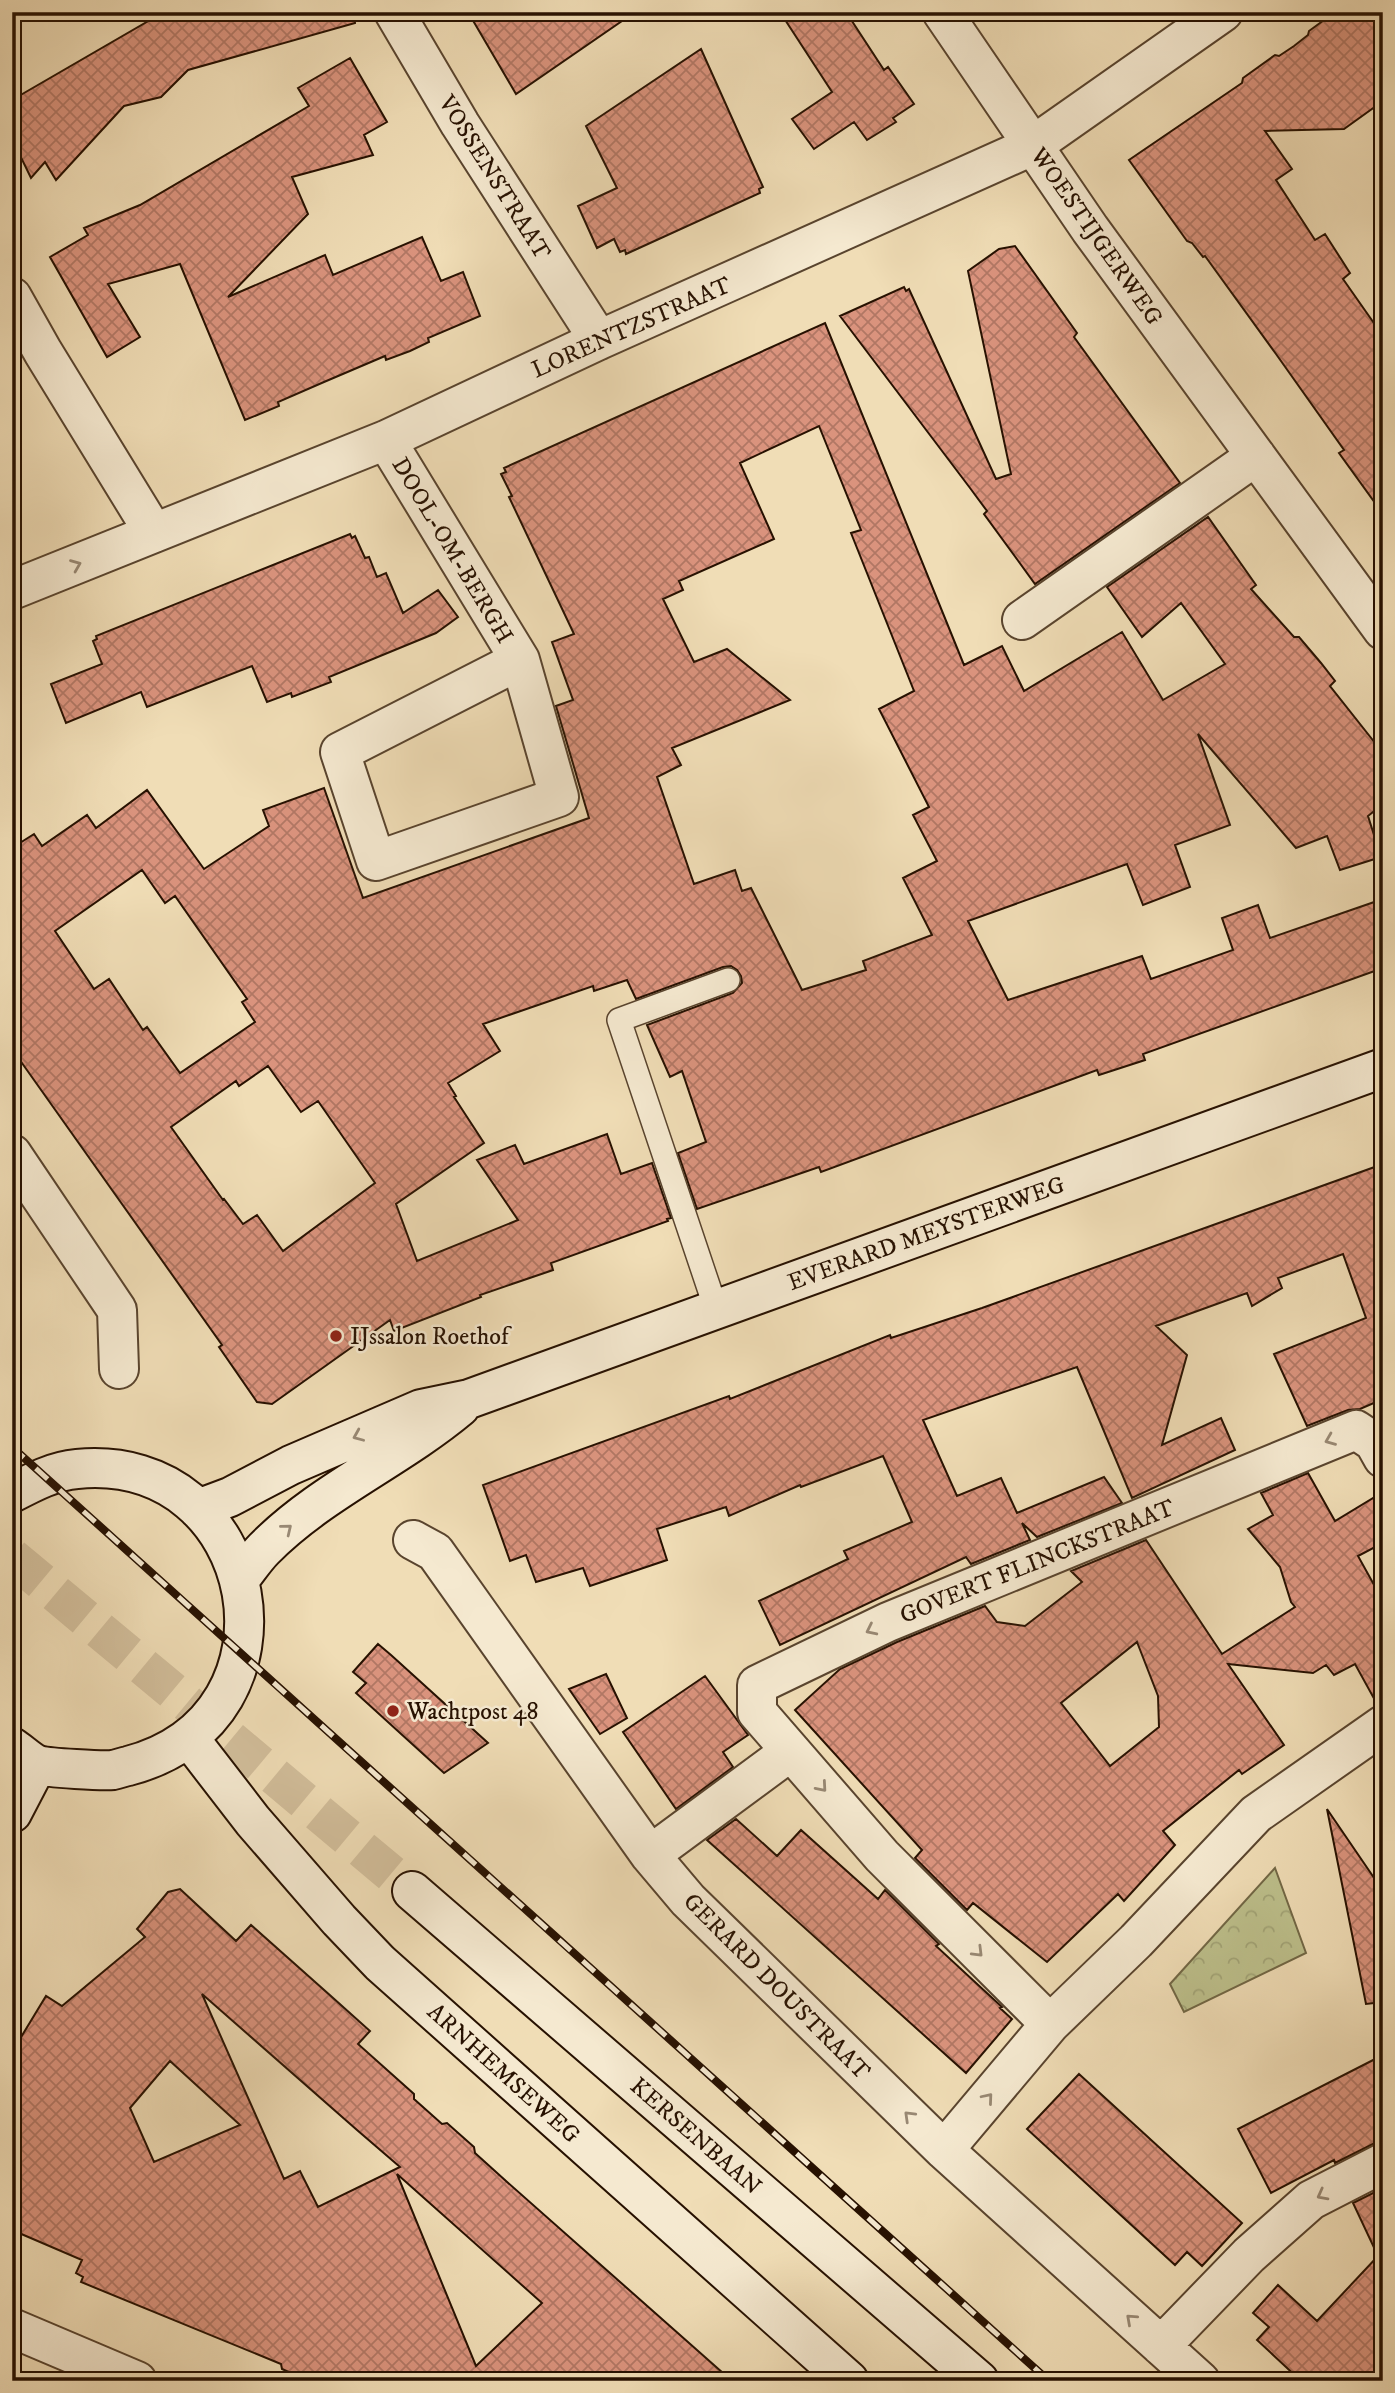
<svg xmlns="http://www.w3.org/2000/svg" width="1395" height="2393" font-family="'IM FELL DW Pica',serif">
<style>
.park{fill:url(#park-crowns);stroke:#726846;stroke-width:2}
.building{fill:url(#building-cross-hatch);stroke:#271101;stroke-width:2;fill-rule:evenodd}
.lines{fill:none;stroke-linecap:round;stroke-linejoin:round}
.secondary-tunnel{stroke:#d2be9b;stroke-width:38;stroke-dasharray:38 19;stroke-linecap:butt}
.lane-casing{stroke:#59442e;stroke-width:26}
.street-casing{stroke:#59442e;stroke-width:42}
.secondary-casing{stroke:#271101;stroke-width:42}
.lane{stroke:#f5e9d0;stroke-width:23}
.street{stroke:#f5e9d0;stroke-width:38}
.secondary{stroke:#f5e9d0;stroke-width:38}
.rail-casing{stroke:#271101;stroke-width:8}
.rail{stroke:#f5e9d0;stroke-width:5;stroke-dasharray:16;stroke-linecap:butt}
.oneway{stroke:#988873}
.poi-dot{fill:#8f2418;stroke:#f5e9d0;stroke-width:2.5}
.labels{text-anchor:middle;stroke-width:5;stroke-linejoin:round;paint-order:stroke}
.street-label{font-size:24px;fill:#271101;stroke:#f5e9d0}
.poi-label{font-size:24px;fill:#271101;stroke:#f5e9d0;text-anchor:start}
</style>
<defs>
<pattern id="park-crowns" width="20" height="18" patternUnits="userSpaceOnUse" patternTransform="scale(1.75)"><rect width="20" height="18" fill="#bdc08c"/><path d="M2 6a3 3 0 1 1 6 0M12 15a3 3 0 1 1 6 0" fill="none" stroke="#a2a477"/></pattern>
<pattern id="building-cross-hatch" width="8" height="8" patternUnits="userSpaceOnUse" patternTransform="scale(1.75)"><rect width="8" height="8" fill="#da937d"/><path d="M0 0l8 8M0 8l8-8" fill="none" stroke="#b17764"/></pattern>
</defs>
<rect width="100%" height="100%" fill="#f0ddb6"/>
<filter id="stains"><feTurbulence type="fractalNoise" baseFrequency=".00286" numOctaves="4"/><feColorMatrix values="0 0 0 0 .2 0 0 0 0 .09 0 0 0 0 .02 0 0 0 .5 -.17"/></filter>
<radialGradient id="worn" r=".72"><stop offset=".6" stop-color="#630" stop-opacity="0"/><stop offset="1" stop-color="#630" stop-opacity=".3"/></radialGradient>
<path class="park" d="M 1275,1868 L 1306,1953 L 1184,2012 L 1170,1984 Z"/>
<path class="building" d="M 164,12 L 354,12 L 355,23 L 188,70 L 161,97 L 124,106 L 56,180 L 45,162 L 31,178 L 12,139 L 12,100 Z
M 468,12 L 635,12 L 516,94 Z
M 780,12 L 846,12 L 884,70 L 888,67 L 914,104 L 893,118 L 896,122 L 867,140 L 854,122 L 814,149 L 792,119 L 832,92 Z
M 1335,12 L 1383,12 L 1383,101 L 1344,129 L 1265,131 L 1292,169 L 1276,180 L 1315,240 L 1325,234 L 1350,273 L 1343,279 L 1383,336 L 1383,514 L 1339,453 L 1344,450 L 1276,354 L 1205,256 L 1203,257 L 1192,243 L 1187,241 L 1129,160 L 1242,83 L 1243,78 L 1275,55 L 1279,56 L 1294,46 L 1308,35 L 1309,31 Z
M 701,49 L 763,187 L 759,189 L 760,193 L 626,254 L 625,250 L 620,252 L 614,239 L 597,248 L 578,206 L 617,188 L 586,126 Z
M 350,58 L 387,122 L 364,135 L 373,155 L 292,177 L 308,214 L 228,297 L 325,255 L 333,275 L 422,237 L 441,281 L 463,272 L 480,316 L 428,338 L 429,342 L 410,351 L 386,360 L 385,356 L 324,382 L 278,402 L 279,406 L 245,420 L 180,264 L 108,284 L 140,337 L 107,357 L 50,257 L 88,235 L 84,228 L 140,205 L 309,106 L 298,88 Z
M 1015,246 L 1077,333 L 1074,337 L 1180,483 L 1035,584 L 984,514 L 987,511 L 970,488 L 840,316 L 904,287 L 906,291 L 909,289 L 996,479 L 1011,474 L 968,271 L 999,249 Z
M 825,323 L 964,665 L 1002,646 L 1024,691 L 1122,632 L 1163,700 L 1225,664 L 1181,603 L 1142,637 L 1107,587 L 1208,517 L 1256,585 L 1251,589 L 1294,637 L 1299,637 L 1321,663 L 1335,681 L 1330,686 L 1383,753 L 1383,804 L 1368,816 L 1381,857 L 1340,870 L 1327,836 L 1296,848 L 1198,734 L 1230,825 L 1175,845 L 1190,887 L 1143,905 L 1127,864 L 968,921 L 1008,1000 L 1142,956 L 1151,979 L 1233,950 L 1222,918 L 1258,905 L 1270,938 L 1383,899 L 1383,968 L 1143,1054 L 1145,1060 L 1099,1075 L 1097,1070 L 821,1172 L 819,1167 L 697,1209 L 678,1153 L 706,1142 L 682,1071 L 670,1077 L 647,1025 L 733,993 L 742,983 L 741,976 L 737,970 L 731,966 L 723,967 L 636,999 L 627,980 L 594,991 L 593,986 L 483,1024 L 500,1051 L 448,1083 L 456,1096 L 454,1097 L 484,1143 L 396,1204 L 417,1261 L 518,1220 L 477,1160 L 515,1145 L 524,1164 L 607,1134 L 621,1174 L 652,1163 L 671,1218 L 667,1219 L 668,1221 L 551,1263 L 553,1270 L 480,1295 L 481,1297 L 394,1331 L 390,1320 L 272,1404 L 257,1402 L 219,1347 L 222,1345 L 12,1049 L 12,848 L 34,834 L 42,846 L 87,815 L 96,828 L 147,790 L 204,869 L 269,826 L 263,810 L 324,788 L 363,898 L 589,818 L 556,706 L 573,700 L 552,642 L 574,634 L 509,497 L 512,496 L 501,474 L 506,472 L 504,468 ZM 819,426 L 861,530 L 851,533 L 914,691 L 879,709 L 929,807 L 913,815 L 937,861 L 903,878 L 932,935 L 863,961 L 866,970 L 802,990 L 751,888 L 742,891 L 735,870 L 694,884 L 657,777 L 681,765 L 672,748 L 790,700 L 727,649 L 694,662 L 663,599 L 683,590 L 679,581 L 774,539 L 740,463 ZM 142,870 L 165,903 L 175,896 L 247,999 L 242,1002 L 255,1022 L 180,1073 L 147,1027 L 143,1030 L 109,979 L 94,989 L 55,931 ZM 268,1066 L 301,1112 L 318,1101 L 375,1183 L 283,1251 L 257,1215 L 243,1224 L 224,1199 L 223,1200 L 171,1127 L 236,1081 L 239,1086 Z
M 350,534 L 352,538 L 355,536 L 365,558 L 369,557 L 377,577 L 386,573 L 403,613 L 438,590 L 458,617 L 436,633 L 329,677 L 331,682 L 292,697 L 291,693 L 267,702 L 252,666 L 147,707 L 141,692 L 66,723 L 51,684 L 102,664 L 93,641 L 97,639 L 96,636 Z
M 1383,1164 L 1383,1399 L 1360,1409 L 1348,1410 L 1307,1426 L 1274,1354 L 1366,1318 L 1343,1254 L 1278,1278 L 1282,1288 L 1252,1306 L 1247,1293 L 1156,1326 L 1187,1355 L 1162,1445 L 1221,1418 L 1235,1450 L 1132,1498 L 1077,1367 L 923,1420 L 957,1496 L 1001,1478 L 1017,1513 L 1104,1477 L 1122,1503 L 1037,1537 L 1022,1523 L 1030,1540 L 971,1564 L 966,1557 L 780,1645 L 759,1601 L 848,1559 L 844,1551 L 912,1522 L 883,1456 L 801,1487 L 800,1485 L 729,1516 L 726,1507 L 657,1529 L 667,1560 L 590,1586 L 583,1568 L 536,1582 L 526,1555 L 510,1561 L 483,1485 L 729,1396 L 730,1399 L 890,1335 L 891,1338 L 982,1308 Z
M 1308,1473 L 1335,1521 L 1383,1492 L 1383,1543 L 1358,1556 L 1383,1601 L 1383,1703 L 1377,1704 L 1355,1664 L 1334,1675 L 1326,1665 L 1313,1673 L 1228,1664 L 1284,1745 L 1242,1774 L 1239,1770 L 1163,1831 L 1175,1845 L 1124,1901 L 1118,1894 L 1047,1962 L 973,1903 L 967,1910 L 915,1858 L 922,1850 L 795,1710 L 840,1669 L 897,1642 L 985,1606 L 997,1622 L 1025,1626 L 1082,1582 L 1071,1571 L 1146,1540 L 1222,1654 L 1295,1607 L 1291,1602 L 1280,1567 L 1248,1529 L 1273,1515 L 1261,1493 ZM 1137,1642 L 1158,1696 L 1159,1727 L 1110,1766 L 1061,1703 Z
M 378,1644 L 391,1655 L 488,1743 L 444,1773 L 356,1693 L 366,1683 L 353,1672 Z
M 606,1674 L 627,1718 L 600,1734 L 569,1689 Z
M 705,1676 L 748,1735 L 723,1752 L 733,1767 L 676,1809 L 623,1732 Z
M 1327,1809 L 1383,1891 L 1383,2002 L 1366,2004 Z
M 736,1819 L 777,1856 L 801,1830 L 878,1899 L 885,1890 L 939,1944 L 936,1946 L 1002,2007 L 1000,2008 L 1012,2019 L 966,2073 L 707,1840 Z
M 180,1889 L 236,1941 L 251,1925 L 332,1997 L 370,2031 L 358,2044 L 414,2094 L 414,2099 L 442,2124 L 447,2123 L 474,2147 L 475,2153 L 506,2181 L 732,2381 L 309,2381 L 282,2369 L 281,2364 L 81,2282 L 83,2277 L 76,2273 L 82,2260 L 12,2230 L 12,2052 L 46,1996 L 62,2006 L 145,1937 L 137,1929 L 168,1892 ZM 202,1994 L 357,2130 L 400,2167 L 318,2207 L 300,2171 L 284,2179 ZM 170,2061 L 240,2125 L 154,2162 L 130,2108 ZM 397,2174 L 542,2303 L 476,2366 Z
M 1383,2055 L 1383,2141 L 1373,2144 L 1335,2163 L 1334,2160 L 1271,2193 L 1238,2129 Z
M 1079,2074 L 1242,2223 L 1202,2266 L 1187,2252 L 1175,2265 L 1027,2129 Z
M 1383,2188 L 1383,2381 L 1301,2381 L 1257,2340 L 1269,2327 L 1253,2313 L 1278,2285 L 1317,2321 L 1378,2256 L 1353,2203 Z"/>
<g class="lines">
<path class="secondary-tunnel" d="M 12,1557 L 412,1891"/>
<g class="lane-casing">
<path id="lane" d="M 716,1309 L 619,1020 L 728,980"/>
</g>
<g class="street-casing">
<path id="street" d="M 394,12 L 460,124 L 599,340
M 942,12 L 1090,229 L 1383,630
M 12,297 L 43,352 L 154,533
M 386,440 L 520,660 L 559,797 L 376,861 L 340,752 L 520,660
M 12,590 L 386,440 L 599,340 L 1032,146 L 1223,12
M 1022,620 L 1256,456
M 12,1154 L 117,1310 L 119,1369
M 1383,1458 L 1374,1442 L 1356,1430 L 888,1622 L 757,1685 L 757,1712 L 882,1856 L 1050,2024 L 1136,1941 L 1256,1814 L 1383,1725
M 413,1540 L 435,1552 L 650,1855 L 688,1900 L 944,2150 L 1200,2381
M 650,1855 L 791,1751
M 944,2150 L 1050,2024
M 12,2328 L 137,2381
M 1161,2346 L 1249,2255 L 1311,2200 L 1383,2163"/>
</g>
<g class="secondary-casing">
<path id="secondary" d="M 12,1493 C 33,1482 54,1471 77,1469 C 263,1451 313,1718 128,1766 C 123,1767 118,1769 113,1770 C 103,1771 48,1768 38,1765 C 30,1762 20,1752 12,1747
M 198,1509 L 230,1497 L 291,1465 L 421,1409 L 469,1399 L 1383,1068
M 240,1579 C 248,1569 255,1558 264,1549 C 320,1492 398,1459 460,1407
M 189,1738 L 253,1821 L 339,1920 L 380,1963 L 849,2381
M 12,1813 L 37,1765
M 412,1891 L 979,2381"/>
</g>
<use href="#lane" class="lane"/>
<use href="#street" class="street"/>
<use href="#secondary" class="secondary"/>
<g class="rail-casing">
<path id="rail" d="M 12,1447 L 1049,2381"/>
</g>
<use href="#rail" class="rail"/>
</g>
<defs><path id="oneway-chevron" d="M-2-3.5L2.5 0L-2 3.5" fill="none" stroke-width="1.6" stroke-linecap="round" stroke-linejoin="round" transform="scale(1.75)"/></defs>
<g class="oneway">
<use href="#oneway-chevron" transform="translate(76 565) rotate(-22)"/>
<use href="#oneway-chevron" transform="translate(358 1436) rotate(157)"/>
<use href="#oneway-chevron" transform="translate(1330 1440) rotate(158)"/>
<use href="#oneway-chevron" transform="translate(287 1529) rotate(-39)"/>
<use href="#oneway-chevron" transform="translate(871 1630) rotate(154)"/>
<use href="#oneway-chevron" transform="translate(822 1787) rotate(49)"/>
<use href="#oneway-chevron" transform="translate(978 1952) rotate(45)"/>
<use href="#oneway-chevron" transform="translate(988 2098) rotate(-50)"/>
<use href="#oneway-chevron" transform="translate(909 2116) rotate(-136)"/>
<use href="#oneway-chevron" transform="translate(1322 2195) rotate(152)"/>
<use href="#oneway-chevron" transform="translate(1131 2319) rotate(-138)"/>
</g>
<g class="poi-dot">
<circle cx="336" cy="1336" r="7"/>
<circle cx="393" cy="1711" r="7"/>
</g>
<g class="labels">
<g class="street-label">
<text transform="translate(495 177) rotate(58)" y="8">VOSSENSTRAAT</text>
<text transform="translate(1097 236) rotate(55)" y="8">WOESTIJGERWEG</text>
<text transform="translate(631 327) rotate(-24)" y="8">LORENTZSTRAAT</text>
<text transform="translate(453 550) rotate(59)" y="8">DOOL-OM-BERGH</text>
<text transform="translate(926 1233) rotate(-20)" y="8">EVERARD MEYSTERWEG</text>
<text transform="translate(1037 1561) rotate(-22)" y="8">GOVERT FLINCKSTRAAT</text>
<text transform="translate(777 1986) rotate(45)" y="8">GERARD DOUSTRAAT</text>
<text transform="translate(504 2073) rotate(42)" y="8">ARNHEMSEWEG</text>
<text transform="translate(696 2136) rotate(41)" y="8">KERSENBAAN</text>
</g>
<g class="poi-label">
<text x="350" y="1344">IJssalon Roethof</text>
<text x="407" y="1719">Wachtpost 48</text>
</g>
</g>
<rect width="1395" height="2393" fill="none" stroke="#f0ddb6" stroke-width="42"/>
<rect x="14" y="14" width="1367" height="2365" fill="none" stroke="#271101" stroke-width="3.5"/>
<rect x="21" y="21" width="1353" height="2351" fill="none" stroke="#271101" stroke-width="2"/>
<rect width="100%" height="100%" filter="url(#stains)"/>
<rect width="100%" height="100%" fill="url(#worn)"/>
</svg>
